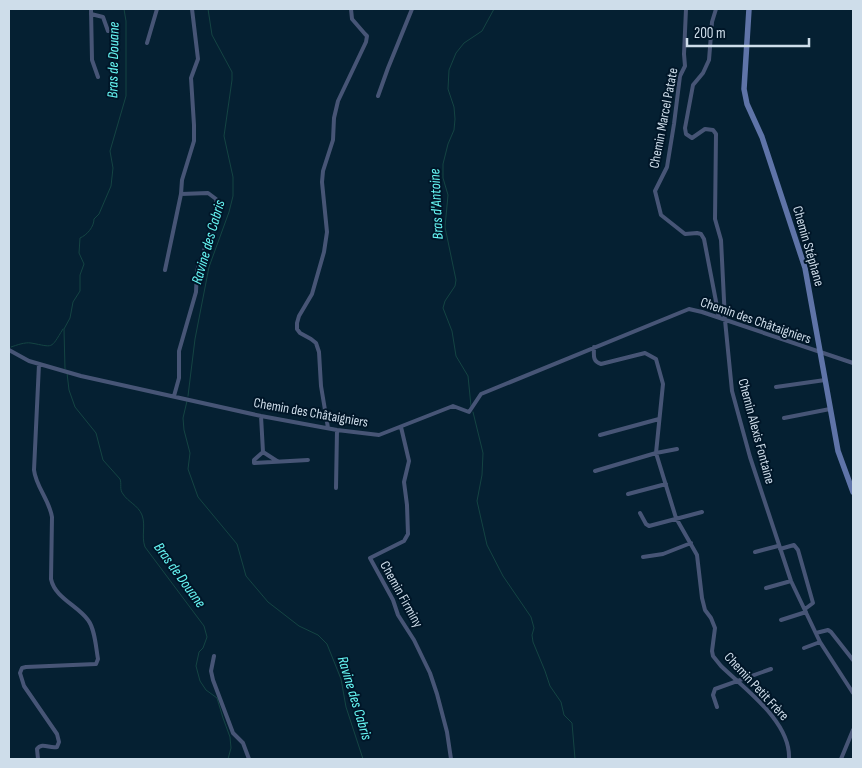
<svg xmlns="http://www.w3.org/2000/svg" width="862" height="768" font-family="'Sofia Sans Condensed',sans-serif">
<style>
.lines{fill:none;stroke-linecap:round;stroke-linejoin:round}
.stream{stroke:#144443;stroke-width:1}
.minor{stroke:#475576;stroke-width:4}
.secondary{stroke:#5f74a8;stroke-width:5.5}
.labels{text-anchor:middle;stroke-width:4;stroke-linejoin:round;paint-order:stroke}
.street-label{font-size:14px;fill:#ceddea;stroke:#001628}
.water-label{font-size:15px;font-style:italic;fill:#67f9f6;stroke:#001628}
</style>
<rect width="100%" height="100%" fill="#052032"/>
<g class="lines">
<path class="stream" d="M 11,347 C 17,345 25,342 31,343 C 54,347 50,350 63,329
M 65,369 L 64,329 L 70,318 L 73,302 L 80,291 L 80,275 L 84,264 L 79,253 L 80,238 C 87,235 94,227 94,219 L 99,214 L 111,186 L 113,168 L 110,151 L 126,96 L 126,21 L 124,9
M 67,373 L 69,390 L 75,407 L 96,433 L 103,460 L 120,479 C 122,484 119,489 123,494 C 128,502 138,505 142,515 C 146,526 141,536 145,547 L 204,626 L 207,637 L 203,648 L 199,652 L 196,666 L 200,681 L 206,690 L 217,698 L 223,718 L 230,737 L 231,748 L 228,759
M 188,396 L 195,339 L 209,267 L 229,212 L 233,196 L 233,177 L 224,136 L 232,80 L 232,72 L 212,35 L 208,9
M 187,401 L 183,418 L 184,430 L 190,453 L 188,469 L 198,497 L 237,544 L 246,576 L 268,602 L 299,626 L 318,635 L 327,644 L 341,679 L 346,707 L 363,759
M 471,406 L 468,376 L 456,356 L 452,331 L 443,308 L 445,301 L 455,286 L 456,280 L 445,227 L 448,195 L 443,178 L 443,164 L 448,144 L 454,130 L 455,119 L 454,107 L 448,89 L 449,70 L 456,53 L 464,43 L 482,31 L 494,9
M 473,412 L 483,453 L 482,475 L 477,501 L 487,545 L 503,576 L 531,617 L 534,628 L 532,635 L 533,642 L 545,671 L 550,686 L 561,702 L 564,715 L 572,723 L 575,759"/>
<path class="minor" d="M 91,9 L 92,60 L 98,77
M 686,9 L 684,54 L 685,66 L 680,76 L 674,124 L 667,167 L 655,191 L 661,215 L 685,234 L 697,233 L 701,234 L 704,239 L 719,317
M 716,9 L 712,22 L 709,60 L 703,73 L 693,85 L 685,128 L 686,134 L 692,138 L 705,129 L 713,130 L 716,134 L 715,219 L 721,240 L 725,320 L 732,391 L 750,457 L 791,581 L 820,642 L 853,693
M 91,14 L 103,17 L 108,31
M 147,43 L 157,9
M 378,96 L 388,68 L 412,9
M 165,270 L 181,194
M 594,347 C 594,355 592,361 601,364 L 645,353 L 656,359 L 663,384 L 656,453 L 676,518 L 697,555 L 702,598 L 705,610 L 711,618 L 715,628 L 712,651 L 713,656 L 721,666 C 746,690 791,722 789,759
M 9,350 L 29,361 L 81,376 L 261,416 L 337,430 L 379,435 L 453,406 L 469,412 L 481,394 L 689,309 L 702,312 L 853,363
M 776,387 L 825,380
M 174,396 L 179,378 L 179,351 L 196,292 L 197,271 L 207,242 L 215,230 L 219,216 L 216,199 L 208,193 L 181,194 L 182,180 L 194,141 L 194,125 L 191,78 L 198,59 L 192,9
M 261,416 L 263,452 L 277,461
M 784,418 L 830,409
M 401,427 L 409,461 L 404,482 L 407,505 L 408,534 L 404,541 L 370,558 L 393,600 L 398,615 L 414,640 L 430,673 L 437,694 L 447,732 L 451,759
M 328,428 L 321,386 L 319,352 L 316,343 L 311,339 L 300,333 L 297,329 L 297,323 L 299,316 L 312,294 L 324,252 L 327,232 L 322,182 L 323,171 L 333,140 L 334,118 L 338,101 L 366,42 L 367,36 L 365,34 L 352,19 L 351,9
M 600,435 L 659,419
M 254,463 L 308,460
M 254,463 L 254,460 L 263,452
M 595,471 L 656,453 L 677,449
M 336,488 L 337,430
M 628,494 L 666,484
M 640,513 L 646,524 L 649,526 L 702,512
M 780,549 L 794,545 L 798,550 L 813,603 L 805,609
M 755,552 L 778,546
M 643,557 L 663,554 L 691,543
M 766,588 L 791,581
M 781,620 L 806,612
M 816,633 L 828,630 L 831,632 L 853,660
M 804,648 L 820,642
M 214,656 L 211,671 L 213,680 L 233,733 L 243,743 L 249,759
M 717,707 L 713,695 L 715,689 L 771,669
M 38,759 L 37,749 C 42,742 50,749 57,747 L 59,742 L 57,734 L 24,686 L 20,673 L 22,668 L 26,667 L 96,664 L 98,659 C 96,648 95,629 88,620 C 77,605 55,598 51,579 L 52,517 C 49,499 36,487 34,470 L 39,364
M 841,759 L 853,730"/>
<path class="secondary" d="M 749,9 L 744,89 L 747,104 L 762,137 L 805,268 L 838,451 L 853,492"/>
</g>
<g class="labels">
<g class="street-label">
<text transform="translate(663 118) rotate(-79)" y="5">Chemin Marcel Patate</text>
<text transform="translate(809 246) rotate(74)" y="5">Chemin Stéphane</text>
<text transform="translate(756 320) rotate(19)" y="5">Chemin des Châtaigniers</text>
<text transform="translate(311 412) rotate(10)" y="5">Chemin des Châtaigniers</text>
<text transform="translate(757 431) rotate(75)" y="5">Chemin Alexis Fontaine</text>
<text transform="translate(402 594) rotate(61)" y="5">Chemin Firminy</text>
<text transform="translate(757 686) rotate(47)" y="5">Chemin Petit Frère</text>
</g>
<g class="water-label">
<text transform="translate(113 60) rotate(-89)" y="5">Bras de Douane</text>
<text transform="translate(436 204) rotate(-93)" y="5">Bras d'Antoine</text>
<text transform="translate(208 242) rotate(-74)" y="5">Ravine des Cabris</text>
<text transform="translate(180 575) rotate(54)" y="5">Bras de Douane</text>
<text transform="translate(355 698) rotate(73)" y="5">Ravine des Cabris</text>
</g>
</g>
<rect width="862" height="768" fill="none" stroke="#ceddea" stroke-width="20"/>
<path d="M687 38v8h122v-8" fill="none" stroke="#ceddea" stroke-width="2.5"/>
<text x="694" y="38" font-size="15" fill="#ceddea" stroke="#001628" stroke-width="4" paint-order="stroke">200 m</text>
</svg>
